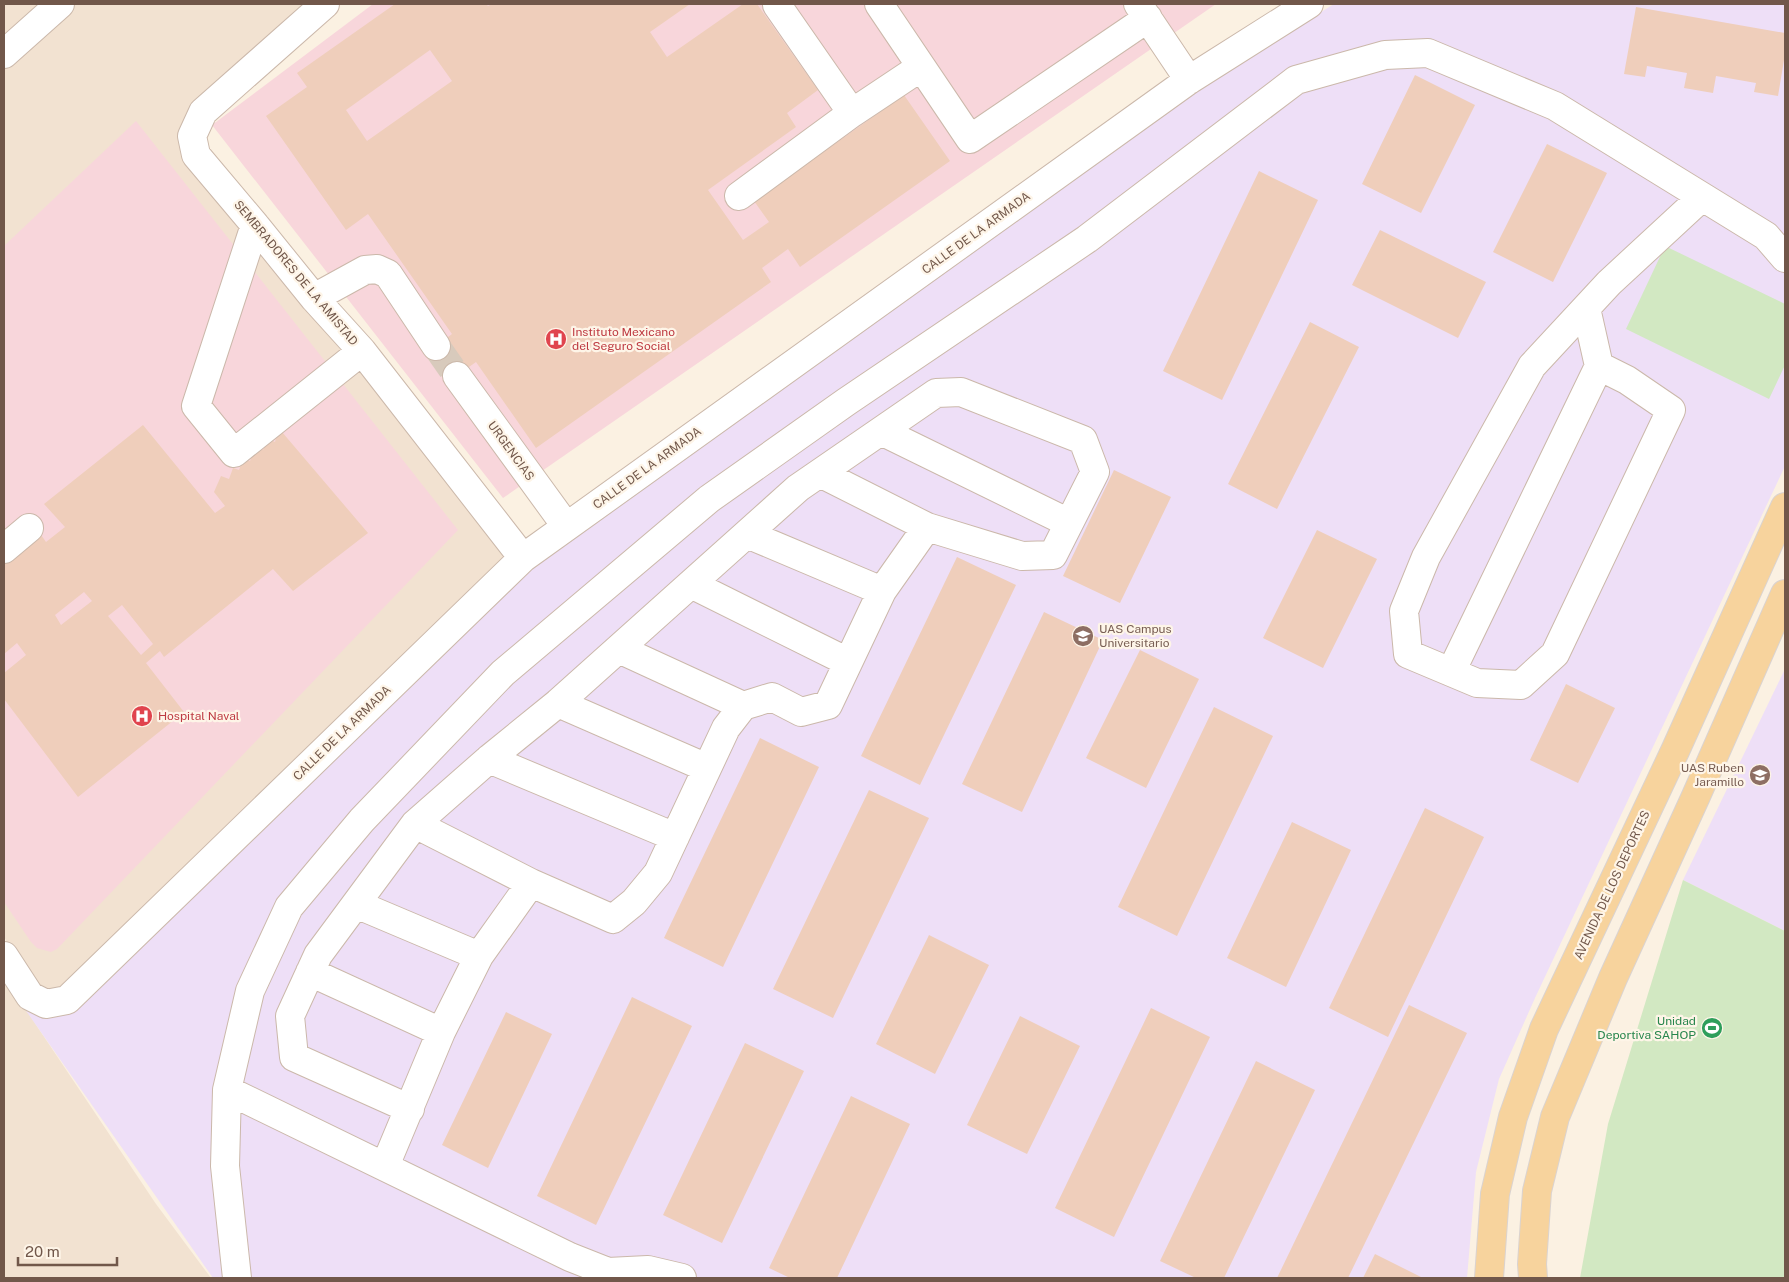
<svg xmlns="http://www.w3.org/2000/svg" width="1789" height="1282" font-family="'Public Sans',sans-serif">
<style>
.residential{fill:#f2e2d1}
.education{fill:#eedff7}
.medical{fill:#f8d6db}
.green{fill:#d2e8c2}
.building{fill:#efcebb;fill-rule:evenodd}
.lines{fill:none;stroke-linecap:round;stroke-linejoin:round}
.minor-tunnel{stroke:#d8cabc;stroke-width:28;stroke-dasharray:28 14;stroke-linecap:butt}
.minor-casing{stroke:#cbb8aa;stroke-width:30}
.major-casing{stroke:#dad3d0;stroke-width:30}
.minor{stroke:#fff;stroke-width:28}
.major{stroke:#f7d39d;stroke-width:28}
.labels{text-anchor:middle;stroke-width:4.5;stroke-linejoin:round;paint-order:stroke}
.street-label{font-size:12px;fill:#71574a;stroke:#fef5e8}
.health-label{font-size:12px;fill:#be3a42;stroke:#fef5e8;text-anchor:start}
.education-label{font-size:12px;fill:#785e54;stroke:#fef5e8;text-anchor:start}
.leisure-label{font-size:12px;fill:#27864d;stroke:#fef5e8;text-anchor:end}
</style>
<rect width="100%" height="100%" fill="#fbf1e2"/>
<path class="residential" d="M 4,4 L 44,4 L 4,40 Z
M 76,4 L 308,4 L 182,132 L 357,363 L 509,557 L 65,986 L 45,991 L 36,987 L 4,937 L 4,68 Z
M 4,977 L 156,1204 L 211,1278 L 4,1278 Z"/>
<path class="education" d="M 1334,4 L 1785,4 L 1785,466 L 1535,998 L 1499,1079 L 1476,1172 L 1467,1278 L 213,1278 L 22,1005 L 48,1015 L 535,561 L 1213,79 Z
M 1785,669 L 1785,931 L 1683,880 Z"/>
<path class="medical" d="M 373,4 L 1216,4 L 503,498 L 212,125 Z
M 136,121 L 458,530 L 57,949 L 51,952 L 37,948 L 31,942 L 4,902 L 4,246 Z"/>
<path class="green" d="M 1665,246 L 1785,304 L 1785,365 L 1769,399 L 1626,329 Z
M 1683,880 L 1785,931 L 1785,1278 L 1580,1278 L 1608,1124 Z"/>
<path class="building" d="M 395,4 L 486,4 L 488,6 L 492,4 L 690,4 L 650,32 L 667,57 L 743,4 L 757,4 L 818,90 L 787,113 L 796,127 L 708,190 L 743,240 L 769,222 L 754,201 L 904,95 L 950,161 L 800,267 L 788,249 L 762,268 L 771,282 L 536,448 L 476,362 L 452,379 L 431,350 L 452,334 L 368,214 L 346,230 L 266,116 L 307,87 L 297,73 ZM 430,50 L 452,81 L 367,141 L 346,110 Z
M 1636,7 L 1785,33 L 1785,54 L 1778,96 L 1754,92 L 1756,83 L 1716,76 L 1713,93 L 1684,88 L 1687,73 L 1647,66 L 1645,77 L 1624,74 Z
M 1415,75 L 1475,105 L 1421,213 L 1362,184 Z
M 1547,144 L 1607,173 L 1553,282 L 1493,252 Z
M 1259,171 L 1318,200 L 1222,400 L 1163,371 Z
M 1380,230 L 1486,282 L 1458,338 L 1352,285 Z
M 1310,322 L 1359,347 L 1277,509 L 1228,484 Z
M 143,425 L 215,513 L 225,506 L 214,492 L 221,476 L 229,479 L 233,468 L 239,470 L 243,459 L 250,461 L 256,447 L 263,450 L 269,439 L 275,442 L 278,430 L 282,432 L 368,533 L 293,591 L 273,569 L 164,657 L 160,651 L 146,663 L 184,712 L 78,797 L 4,699 L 4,673 L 26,655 L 17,643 L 4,654 L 4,561 L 39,532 L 46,542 L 65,527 L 44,504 ZM 84,592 L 92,601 L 61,625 L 55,615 ZM 122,605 L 153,644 L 141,655 L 108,616 Z
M 1114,470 L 1171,497 L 1120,603 L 1063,576 Z
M 1317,530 L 1377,559 L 1323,668 L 1263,638 Z
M 957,557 L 1016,585 L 920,785 L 861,756 Z
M 1044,612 L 1103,640 L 1022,812 L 962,784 Z
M 1140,650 L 1199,679 L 1146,788 L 1086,758 Z
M 1566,684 L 1615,708 L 1578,783 L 1530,760 Z
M 1214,707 L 1273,736 L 1177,936 L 1118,907 Z
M 760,738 L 819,767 L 723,967 L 664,938 Z
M 869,790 L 929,818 L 833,1018 L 773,989 Z
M 1425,808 L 1484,837 L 1388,1037 L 1329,1008 Z
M 1292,822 L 1351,850 L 1286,987 L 1227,958 Z
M 929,935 L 989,965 L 935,1074 L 876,1044 Z
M 632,997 L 692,1026 L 596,1225 L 537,1196 Z
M 1409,1005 L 1467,1033 L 1348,1278 L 1277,1278 Z
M 1151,1008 L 1210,1037 L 1114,1237 L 1055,1208 Z
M 506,1012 L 552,1034 L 488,1168 L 442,1145 Z
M 1020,1016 L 1080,1046 L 1027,1154 L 967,1125 Z
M 745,1043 L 804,1071 L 722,1243 L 663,1215 Z
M 1256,1061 L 1315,1090 L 1224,1278 L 1196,1278 L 1160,1261 Z
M 851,1096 L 910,1124 L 837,1278 L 790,1278 L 769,1268 Z
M 1375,1254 L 1423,1278 L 1363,1278 Z"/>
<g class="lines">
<path class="minor-tunnel" d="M 436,346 L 457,376"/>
<g class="minor-casing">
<path id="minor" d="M 325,4 L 203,112 L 192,136 L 196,155 L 255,225 L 314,298 L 362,351 L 523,558
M 879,4 L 970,139 L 1148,18
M 1138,4 L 1189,80
M 777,5 L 852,113
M 4,54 L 60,4
M 739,196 L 852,113 L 921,67
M 255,225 L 196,406 L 234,453 L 362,351
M 314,298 L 365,270 L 377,269 L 388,274 L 436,346
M 1586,308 L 1599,366 L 1627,380 L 1671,410 L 1555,654 L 1521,685 L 1477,683 L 1408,654 L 1404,611 L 1426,557 L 1532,366 L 1609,283 L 1702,197
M 457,376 L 566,526
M 881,431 L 1069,523
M 820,473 L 927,527
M 747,534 L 882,591
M 4,549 L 29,528
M 691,584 L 848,662
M 619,649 L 743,706
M 1451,672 L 1599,366
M 558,703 L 707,768
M 489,759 L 675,837
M 415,824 L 531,883
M 356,904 L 479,956
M 4,956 L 30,996 L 46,1004 L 67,1000 L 523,558 L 1189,80 L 1309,4
M 310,972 L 441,1032
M 227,1090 L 570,1257 L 608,1272 L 648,1270 L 682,1278
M 385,1166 L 441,1032 L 479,956 L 531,883 L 613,919 L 634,902 L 658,873 L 726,728 L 743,706 L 772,697 L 801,712 L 828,705 L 882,591 L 927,527 L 1022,556 L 1053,555 L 1095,472 L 1083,440 L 961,392 L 936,393 L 798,488 L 558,703 L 489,759 L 415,824 L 318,955 L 290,1016 L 294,1057 L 410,1109
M 237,1278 L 225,1166 L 227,1090 L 250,991 L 289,907 L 362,820 L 503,673 L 709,499 L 846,402 L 1087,239 L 1296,80 L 1385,55 L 1428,53 L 1555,106 L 1766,236 L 1785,258"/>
</g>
<g class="major-casing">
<path id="major" d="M 1489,1278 L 1495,1194 L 1513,1117 L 1544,1029 L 1675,751 L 1785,507
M 1533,1278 L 1532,1264 L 1537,1191 L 1555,1117 L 1613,978 L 1696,796 L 1785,594"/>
</g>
<use href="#minor" class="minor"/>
<use href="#major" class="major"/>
</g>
<defs>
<g id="hospital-disc" transform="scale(1.125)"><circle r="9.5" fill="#e0444e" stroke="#fef5e8"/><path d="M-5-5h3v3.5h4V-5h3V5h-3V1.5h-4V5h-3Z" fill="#fff"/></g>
<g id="university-disc" transform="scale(1.125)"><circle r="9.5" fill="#8d6e63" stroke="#fef5e8"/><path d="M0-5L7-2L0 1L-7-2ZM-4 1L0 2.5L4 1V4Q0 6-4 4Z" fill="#fff"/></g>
<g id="school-disc" transform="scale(1.125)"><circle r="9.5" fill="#8d6e63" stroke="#fef5e8"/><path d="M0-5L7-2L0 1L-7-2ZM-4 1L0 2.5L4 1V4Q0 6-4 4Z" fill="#fff"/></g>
<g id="stadium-disc" transform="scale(1.125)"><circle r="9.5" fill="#2e9e5b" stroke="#fef5e8"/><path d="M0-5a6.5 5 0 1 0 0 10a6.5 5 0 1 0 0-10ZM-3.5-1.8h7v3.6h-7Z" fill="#fff"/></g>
</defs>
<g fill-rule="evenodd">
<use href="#hospital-disc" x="556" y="339"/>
<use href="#university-disc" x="1083" y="636"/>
<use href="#hospital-disc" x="142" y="716"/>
<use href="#school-disc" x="1760" y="775"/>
<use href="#stadium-disc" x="1712" y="1028"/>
</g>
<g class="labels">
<g class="street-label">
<text transform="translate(976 233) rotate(-36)" y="4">CALLE DE LA ARMADA</text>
<text transform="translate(296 273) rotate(50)" y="4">SEMBRADORES DE LA AMISTAD</text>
<text transform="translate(511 451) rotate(54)" y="4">URGENCIAS</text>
<text transform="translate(647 468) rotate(-36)" y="4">CALLE DE LA ARMADA</text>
<text transform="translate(342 733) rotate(-44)" y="4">CALLE DE LA ARMADA</text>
<text transform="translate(1612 885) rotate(-65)" y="4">AVENIDA DE LOS DEPORTES</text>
</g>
<g class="health-label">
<text x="572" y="336">Instituto Mexicano<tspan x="572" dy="14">del Seguro Social</tspan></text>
<text x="158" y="720">Hospital Naval</text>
</g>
<g class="education-label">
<text x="1099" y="633">UAS Campus<tspan x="1099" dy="14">Universitario</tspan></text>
<text x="1744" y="772" text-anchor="end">UAS Ruben<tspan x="1744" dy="14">Jaramillo</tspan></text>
</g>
<g class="leisure-label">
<text x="1696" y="1025">Unidad<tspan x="1696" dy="14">Deportiva SAHOP</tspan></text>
</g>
</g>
<rect width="1789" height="1282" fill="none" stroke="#71574a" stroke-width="10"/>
<path d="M18 1257v8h99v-8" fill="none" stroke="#71574a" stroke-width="2.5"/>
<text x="25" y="1257" font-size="15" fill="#71574a" stroke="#fef5e8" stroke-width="4" paint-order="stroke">20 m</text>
</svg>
